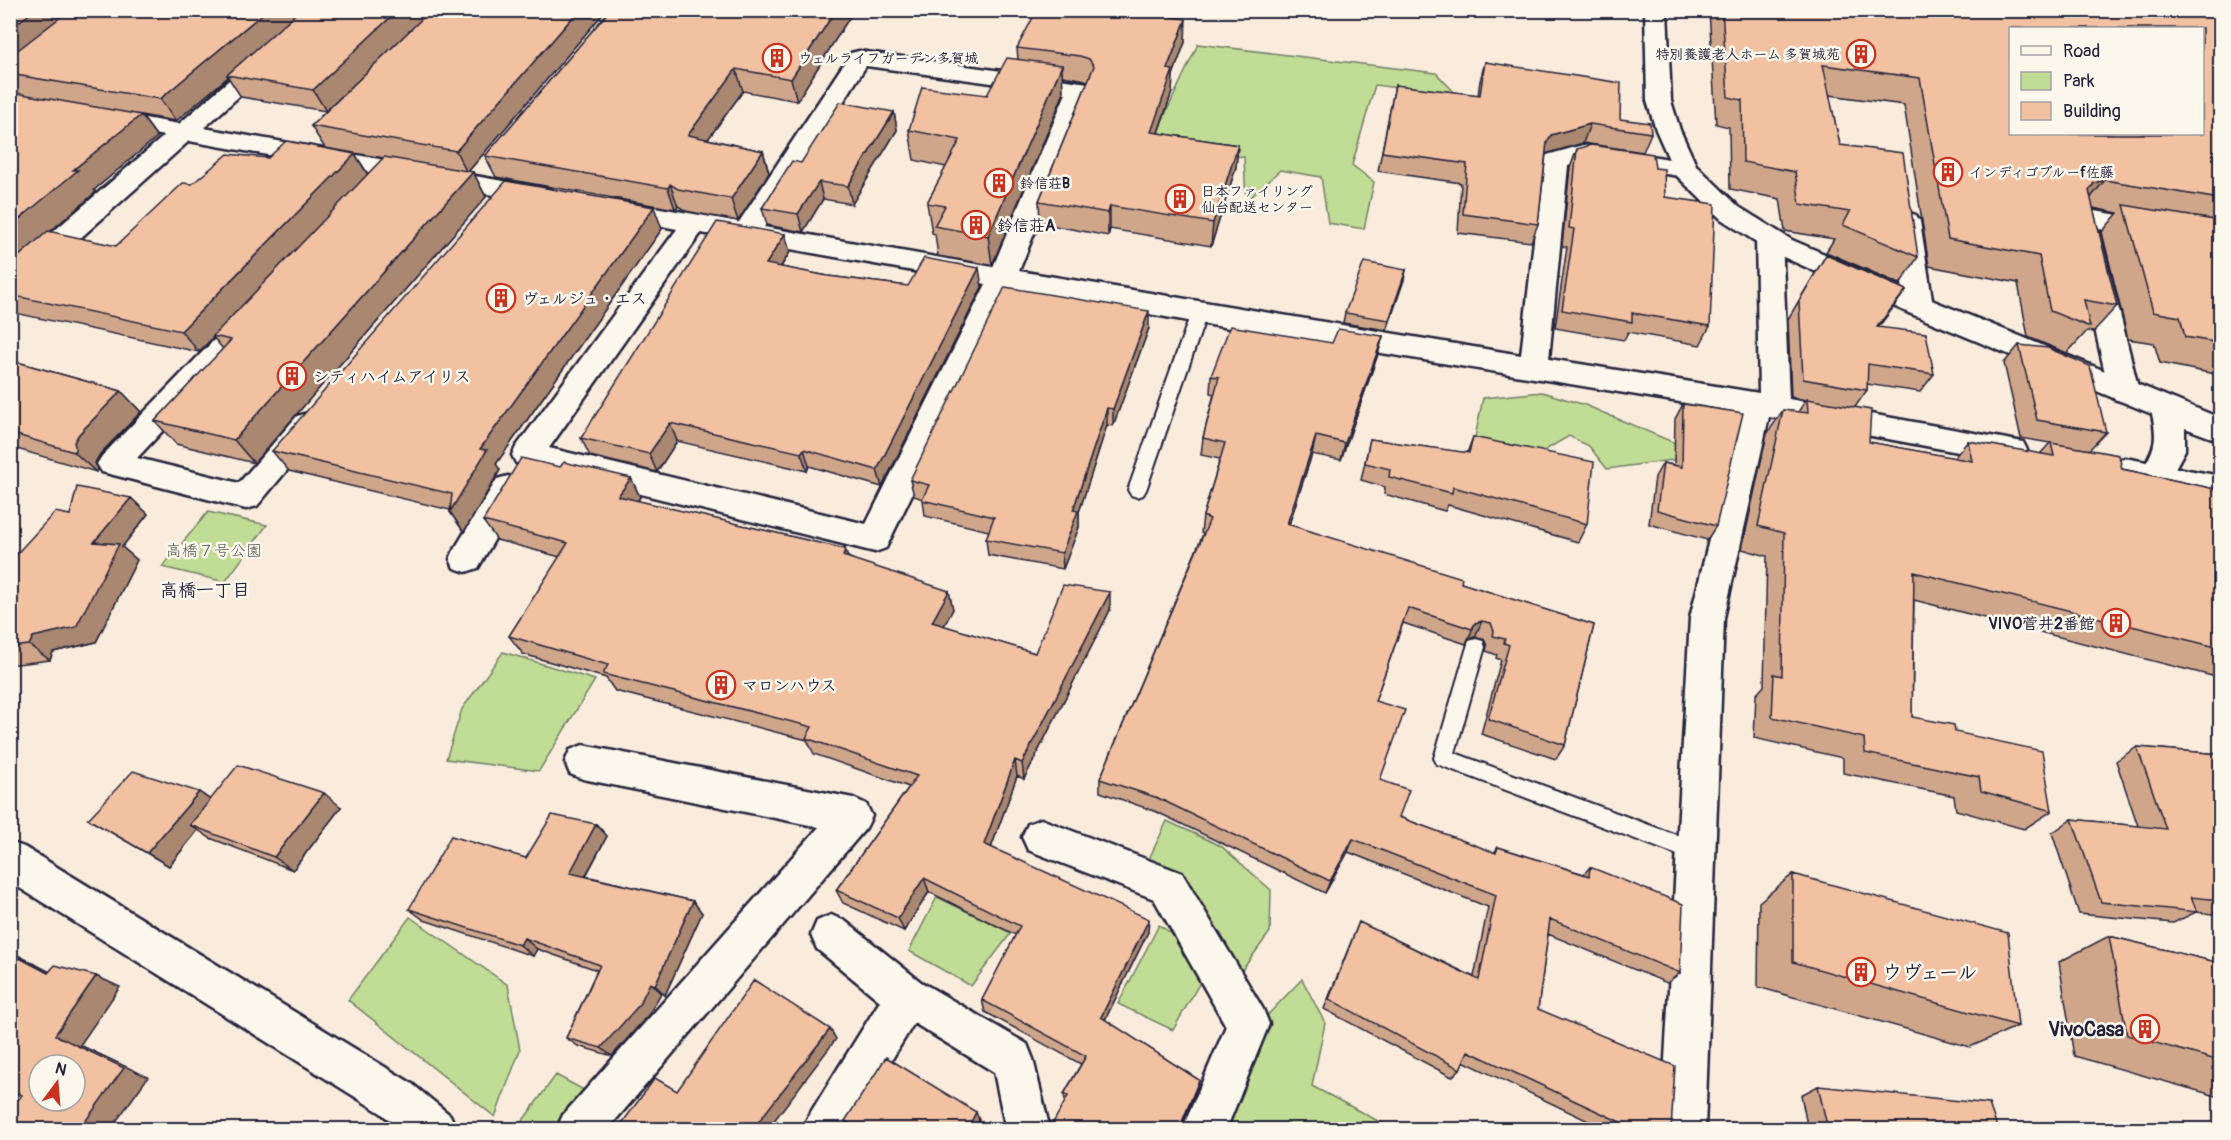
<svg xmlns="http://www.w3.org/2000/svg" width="2231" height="1140" font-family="Pangolin,'Klee One',sans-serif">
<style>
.green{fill:#c1dc94;stroke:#727f68;stroke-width:1.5}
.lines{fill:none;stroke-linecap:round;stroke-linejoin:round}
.service-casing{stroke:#22223b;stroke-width:4}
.minor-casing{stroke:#22223b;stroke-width:5}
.tertiary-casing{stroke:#22223b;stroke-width:5}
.service{fill:#fbf7ec;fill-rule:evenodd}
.minor{fill:#fbf7ec;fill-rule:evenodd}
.tertiary{fill:#fbf7ec;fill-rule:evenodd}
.wall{fill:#d0a68b;stroke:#22223b;stroke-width:1.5;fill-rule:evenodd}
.shaded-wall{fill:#a98771;stroke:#22223b;stroke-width:1.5}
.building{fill:#f2c1a2;stroke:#22223b;stroke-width:1.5;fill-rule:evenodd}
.labels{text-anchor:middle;stroke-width:5;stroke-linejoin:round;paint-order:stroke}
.far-poi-label{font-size:14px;font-weight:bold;fill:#22223b;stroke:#fbf7ec;text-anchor:start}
.poi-label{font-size:16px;font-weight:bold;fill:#22223b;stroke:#fbf7ec;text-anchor:start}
.park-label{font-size:16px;fill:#525a56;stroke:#fbf7ec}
.neighbourhood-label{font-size:18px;font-weight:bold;fill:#22223b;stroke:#fbf7ec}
.near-poi-label{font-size:20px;font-weight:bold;fill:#22223b;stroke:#fbf7ec;text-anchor:start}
</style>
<rect width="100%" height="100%" fill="#f9ecdd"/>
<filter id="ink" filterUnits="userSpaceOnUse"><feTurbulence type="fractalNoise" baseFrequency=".0167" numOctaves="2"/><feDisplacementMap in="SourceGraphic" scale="12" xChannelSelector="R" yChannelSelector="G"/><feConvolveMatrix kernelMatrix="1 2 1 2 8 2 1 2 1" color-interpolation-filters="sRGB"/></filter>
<g filter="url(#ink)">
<path class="green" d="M 1198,44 L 1436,73 L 1458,96 L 1375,85 L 1352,165 L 1374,182 L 1364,229 L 1328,223 L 1321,177 L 1280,170 L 1246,202 L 1244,157 L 1151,145 Z
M 1542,392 L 1585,405 L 1675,443 L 1679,459 L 1607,469 L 1589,446 L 1569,436 L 1542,452 L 1473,447 L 1483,398 Z
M 208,512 L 267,525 L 225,582 L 162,567 Z
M 503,652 L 595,680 L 539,771 L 446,759 L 462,709 Z
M 1167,821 L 1221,846 L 1271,890 L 1270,932 L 1240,973 L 1185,875 L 1148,861 Z
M 937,897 L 1011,933 L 971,986 L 909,951 Z
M 410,917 L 508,985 L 520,1050 L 495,1117 L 348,1000 Z
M 1159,925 L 1183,941 L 1203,977 L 1173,1030 L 1118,1004 Z
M 1302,979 L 1325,1023 L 1312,1086 L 1393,1129 L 1217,1130 L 1258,1025 Z
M 556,1075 L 591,1094 L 561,1129 L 516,1130 Z"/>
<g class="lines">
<g class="service-casing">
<path id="service" d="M 1199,308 L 1204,309 L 1207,313 L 1146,490 L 1143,495 L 1137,497 L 1131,495 L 1128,490 L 1191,313 L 1194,309 Z
M 1476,639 L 1483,641 L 1485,647 L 1455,753 L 1703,845 L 1706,852 L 1703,859 L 1696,862 L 1437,764 L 1434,758 L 1467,647 L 1469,641 Z"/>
</g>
<g class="minor-casing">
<path id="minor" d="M 309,10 L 334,10 L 204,128 L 543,188 L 552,190 L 556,196 L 552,202 L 543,204 L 189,141 L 20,292 L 10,294 L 10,269 L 164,136 L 95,123 L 92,118 L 95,113 L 104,111 L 179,124 Z
M 859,51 L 1088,83 L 1092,88 L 1019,271 L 1521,355 L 1543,161 L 1547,155 L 1583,145 L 1694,163 L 1698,169 L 1694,175 L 1685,177 L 1584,161 L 1568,166 L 1549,359 L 1759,393 L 1756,238 L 1760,232 L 1769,229 L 1778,232 L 1782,238 L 1789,399 L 2023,442 L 2027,450 L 2023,458 L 2012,462 L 1769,417 L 1724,618 L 1705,1130 L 1661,1130 L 1690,618 L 1740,412 L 1199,323 L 1011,289 L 886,548 L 875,552 L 516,463 L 512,455 L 516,447 L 677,229 L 606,215 L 602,209 L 606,203 L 615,200 L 739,222 L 851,53 ZM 866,66 L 1066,93 L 993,267 L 764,227 ZM 701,233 L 986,284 L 866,524 L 549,448 Z
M 2083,209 L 2220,232 L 2220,250 L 2099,229 L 2139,391 L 2134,399 L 2124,402 L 2114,399 L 2109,391 L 2070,218 L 2074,212 Z
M 1907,212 L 1916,215 L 1920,221 L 1933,306 L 1929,313 L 1919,316 L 1909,313 L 1905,306 L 1894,221 L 1898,215 Z
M 254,306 L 264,309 L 268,316 L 264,323 L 137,458 L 239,483 L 297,416 L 308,413 L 319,416 L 323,424 L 319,432 L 257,506 L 246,509 L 102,472 L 97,464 L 102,456 L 244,309 Z
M 2125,458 L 2220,476 L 2220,500 L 2114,479 L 2109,470 L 2114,461 Z
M 508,476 L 519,479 L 524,488 L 519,497 L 478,568 L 466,572 L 454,568 L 450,559 L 454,550 L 497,479 Z
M 583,745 L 853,798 L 866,804 L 872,816 L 866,828 L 607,1130 L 556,1130 L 563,1115 L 819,827 L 583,779 L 570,774 L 565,762 L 570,750 Z
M 1041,819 L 1182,873 L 1263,1009 L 1269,1024 L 1226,1130 L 1182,1130 L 1226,1026 L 1154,899 L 1028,850 L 1022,837 L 1028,824 Z
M 10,842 L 24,847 L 411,1083 L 450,1115 L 457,1130 L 401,1130 L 381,1113 L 10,882 Z
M 831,915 L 845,921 L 921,982 L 1027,1044 L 1033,1059 L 1050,1130 L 1006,1130 L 994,1072 L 914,1023 L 849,1130 L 802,1130 L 809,1115 L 880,1001 L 817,949 L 811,935 L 817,921 Z"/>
</g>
<g class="tertiary-casing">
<path id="tertiary" d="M 1645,10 L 1667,10 L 1671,101 L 1680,130 L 1696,165 L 1739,207 L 1792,240 L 1929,299 L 2220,418 L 2220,441 L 2185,428 L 2185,450 L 2166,485 L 2155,488 L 2144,485 L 2139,476 C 2153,450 2159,445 2152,414 L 1909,313 L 1772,252 L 1721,219 L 1676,175 L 1656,130 L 1647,101 Z"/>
</g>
<use href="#service" class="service"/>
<use href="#minor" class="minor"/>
<use href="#tertiary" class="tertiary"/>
</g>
<path class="wall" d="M 10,10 L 606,10 L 468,172 L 473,172 L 486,197 L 254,463 L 176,444 L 155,421 L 223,349 L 213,337 L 199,352 L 10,312 ZM 228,77 L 241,97 L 326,111 L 311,126 L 325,148 L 384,158 L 368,174 L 355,154 L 268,158 L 192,184 L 116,246 L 50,232 L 96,192 L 94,190 L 157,137 L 141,115 L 176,121 Z
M 610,10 L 854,10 L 797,101 L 743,91 L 708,139 L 763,151 L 769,173 L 738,221 L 686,211 L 678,206 L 675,209 L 496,177 L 485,156 Z
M 1709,10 L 2220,10 L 2220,375 L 2160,363 L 2154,343 L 2128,339 L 2102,232 L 2118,213 L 2093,208 L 2117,306 L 2093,332 L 2087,331 L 2067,353 L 2028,337 L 2018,283 L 1929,266 L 1904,105 L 1829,95 L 1840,145 L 1918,257 L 1900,284 L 1826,252 L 1834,239 L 1785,231 L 1780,199 L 1730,189 L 1729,127 L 1716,124 Z
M 1185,42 L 1173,75 L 1172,92 L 1158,133 L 1238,145 L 1236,167 L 1211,246 L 1110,229 L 1108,236 L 1040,223 L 1039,201 L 1088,81 L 1081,79 L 1062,76 L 1063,95 L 992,265 L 938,256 L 935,234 L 932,233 L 927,203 L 946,167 L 914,160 L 909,130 L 987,95 L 1018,59 L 1017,48 Z
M 1485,62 L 1651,133 L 1643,152 L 1583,143 L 1546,154 L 1538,224 L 1531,242 L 1458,233 L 1461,183 L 1378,171 L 1395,85 L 1478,95 L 1480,81 Z
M 894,112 L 897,130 L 852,204 L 823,199 L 803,232 L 767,225 L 762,208 L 801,163 Z
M 1577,149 L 1655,168 L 1710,326 L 1700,345 L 1628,332 L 1624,340 L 1555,328 L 1567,247 L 1562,246 L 1570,168 Z
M 662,229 L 496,464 L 500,470 L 464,532 L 450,512 L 450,510 L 289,471 L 272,451 Z
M 790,252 L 781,267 L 828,276 L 908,286 L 982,287 L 882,487 L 809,466 L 807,471 L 677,441 L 657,472 L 590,456 L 581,438 Z
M 1826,255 L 1906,290 L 1878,327 L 1934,374 L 1920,392 L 1867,384 L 1867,390 L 1855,407 L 1869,442 L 1954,458 L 1968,441 L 2040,454 L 2050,443 L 2021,438 L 2004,363 L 2019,345 L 2106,432 L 2089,450 L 2122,469 L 2220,490 L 2220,678 L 1914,600 L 1912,717 L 1955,732 L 2052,811 L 2024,829 L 1956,810 L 1954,796 L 1843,773 L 1843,758 L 1754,738 L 1756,695 L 1764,686 L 1767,556 L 1742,549 L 1767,434 L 1783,410 L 1798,412 L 1806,400 L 1791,397 L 1788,319 Z
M 1406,270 L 1387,330 L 1343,323 L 1345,313 Z
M 1149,328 L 1113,426 L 1107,425 L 1079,512 L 1079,527 L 1063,569 L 988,555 L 986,539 L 989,531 L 925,516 L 923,499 L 914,496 L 910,480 Z
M 1383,336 L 1378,354 L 1341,460 L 1312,454 L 1289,524 L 1461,583 L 1594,625 L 1565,745 L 1556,759 L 1481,734 L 1501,660 L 1496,658 L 1497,655 L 1486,651 L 1487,646 L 1484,639 L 1475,637 L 1468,639 L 1466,644 L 1403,623 L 1375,701 L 1380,780 L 1399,817 L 1494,853 L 1498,847 L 1584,874 L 1590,867 L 1680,973 L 1667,983 L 1548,934 L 1538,1009 L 1671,1130 L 1607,1130 L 1463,1061 L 1460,1069 L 1452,1077 L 1324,1009 L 1359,922 L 1474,977 L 1488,907 L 1348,852 L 1325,893 L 1157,812 L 1100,792 L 1100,779 L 1203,534 L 1201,533 L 1203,516 L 1220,459 L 1201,455 L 1203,438 L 1214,394 L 1210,393 L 1211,376 L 1332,343 Z
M 10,360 L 121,391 L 141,412 L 100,454 L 95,463 L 98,469 L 96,472 L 10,447 Z
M 1683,404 L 1716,526 L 1707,540 L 1649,524 L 1655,477 L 1663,463 L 1674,465 L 1675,419 Z
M 1473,437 L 1587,524 L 1578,542 L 1448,505 L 1445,511 L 1384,494 L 1385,487 L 1361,480 L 1370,439 L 1467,453 Z
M 560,467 L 631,478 L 640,497 L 638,501 L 845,549 L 848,557 L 953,609 L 944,626 L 1035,653 L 1110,610 L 1024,779 L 1017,776 L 991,848 L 1148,932 L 1105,1020 L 1199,1080 L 1196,1090 L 1183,1122 L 1195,1130 L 1065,1101 L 1064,1094 L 1081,1064 L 985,1012 L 982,1000 L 1016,935 L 929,892 L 904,931 L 843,903 L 836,890 L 909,787 L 814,754 L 807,740 L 615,691 L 606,678 L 523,654 L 509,636 L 560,557 L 497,540 L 483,521 Z
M 131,498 L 148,514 L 122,547 L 137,560 L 96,642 L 53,652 L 50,660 L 10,665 L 10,561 L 70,515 Z
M 2137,747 L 2220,754 L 2220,915 L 2196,912 L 2173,923 L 2079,914 L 2052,833 L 2072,819 L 2138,826 L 2116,761 Z
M 199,792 L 211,800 L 341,807 L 293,870 L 210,838 L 198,830 L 169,866 L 88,819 Z
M 596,824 L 607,836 L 586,876 L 693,901 L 702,913 L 665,995 L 661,993 L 649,1014 L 612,1056 L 578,1046 L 566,1038 L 597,970 L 537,949 L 533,956 L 424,920 L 409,909 L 526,858 Z
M 1793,874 L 2018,1026 L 1970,1047 L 1758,987 L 1759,902 Z
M 2109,936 L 2220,963 L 2220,1097 L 2074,1056 L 2059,962 Z
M 1818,1086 L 1998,1130 L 1808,1130 L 1801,1095 Z
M 979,1120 L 975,1130 L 852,1129 L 845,1121 Z"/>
<path class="shaded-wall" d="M 35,10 L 81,10 L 10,63 L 10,28 Z
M 267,10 L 305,10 L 227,75 L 228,77 L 176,121 L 160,99 Z
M 398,10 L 432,10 L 326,111 L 313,90 Z
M 579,10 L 606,10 L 467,173 L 456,151 Z
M 836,10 L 854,10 L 797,101 L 791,79 Z
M 1186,19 L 1185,42 L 1173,75 L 1172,92 L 1150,155 L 1151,132 L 1167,69 Z
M 1062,65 L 1063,95 L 992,265 L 988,236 Z
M 736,69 L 743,91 L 695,157 L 688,135 Z
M 894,112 L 897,130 L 852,204 L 848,186 Z
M 141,115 L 157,137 L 94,190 L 96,192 L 10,266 L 10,227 L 73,170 Z
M 1590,124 L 1583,143 L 1545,154 L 1547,142 L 1551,135 Z
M 1238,145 L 1236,167 L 1211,246 L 1213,223 Z
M 763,151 L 769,173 L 738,221 L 731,199 Z
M 355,154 L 368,175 L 199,352 L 181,331 Z
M 473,172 L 486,197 L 254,463 L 234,440 Z
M 2105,180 L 2083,207 L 2073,210 L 2094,183 Z
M 819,182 L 823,199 L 803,232 L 798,214 Z
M 670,184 L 678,206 L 675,209 L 668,188 Z
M 1110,206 L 1110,229 L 1108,236 L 1108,213 Z
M 654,207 L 662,229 L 496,464 L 500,470 L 464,532 L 450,512 L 480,449 Z
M 785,234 L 790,252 L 771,282 L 766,264 Z
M 979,268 L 982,287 L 882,487 L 877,470 Z
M 1406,270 L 1404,280 L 1387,330 L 1389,320 Z
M 1906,290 L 1893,308 L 1864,346 L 1877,327 Z
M 1149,311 L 1149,328 L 1113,426 L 1113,409 Z
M 1383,336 L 1378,354 L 1341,460 L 1345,443 Z
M 121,391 L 141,412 L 100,454 L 95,463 L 98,469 L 96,472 L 74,452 L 74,442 L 79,434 Z
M 1107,408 L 1107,425 L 1079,512 L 1079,527 L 1063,569 L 1062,553 L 1073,510 Z
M 670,423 L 677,441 L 657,472 L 649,454 Z
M 1316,436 L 1312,454 L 1284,540 L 1287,524 Z
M 804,449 L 809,466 L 807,471 L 801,453 Z
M 631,478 L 640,497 L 628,515 L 618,496 Z
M 131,498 L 148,514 L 122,547 L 137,560 L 96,642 L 53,652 L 50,660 L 29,645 L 33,637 L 94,542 Z
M 845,549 L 851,567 L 843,556 Z
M 949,591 L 953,609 L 936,640 L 932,622 Z
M 1110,592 L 1110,610 L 1024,779 L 1022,763 Z
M 1482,621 L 1475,637 L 1468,639 L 1466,644 L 1475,623 Z
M 1015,760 L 1017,776 L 987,859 L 984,844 Z
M 199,792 L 219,806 L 190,825 L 198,830 L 169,866 L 147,853 Z
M 324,793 L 341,807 L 293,870 L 274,857 Z
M 596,824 L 607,836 L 581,884 L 570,873 Z
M 1353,839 L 1348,852 L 1325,893 L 1330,881 Z
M 924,878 L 929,892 L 904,931 L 898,918 Z
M 693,901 L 702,913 L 665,995 L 655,985 Z
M 1149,919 L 1148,932 L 1101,1028 L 1101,1017 Z
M 524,938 L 537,949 L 533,956 L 520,945 Z
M 10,951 L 73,984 L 48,973 L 10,953 Z
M 96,976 L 120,987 L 80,1045 L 148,1077 L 110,1130 L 79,1130 L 55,1035 Z
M 650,983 L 661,993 L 649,1014 L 612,1056 L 601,1048 Z
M 830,1029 L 836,1039 L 767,1130 L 752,1130 Z
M 1199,1080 L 1196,1090 L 1180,1130 L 1182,1122 Z
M 976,1112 L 979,1120 L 975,1130 L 967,1130 Z"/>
<path class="building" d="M 10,10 L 35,10 L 10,28 Z
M 70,10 L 267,10 L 160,99 L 10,74 L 10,56 Z
M 300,10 L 398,10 L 313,90 L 227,75 Z
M 431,10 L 579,10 L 456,151 L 311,126 Z
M 610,10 L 836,10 L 791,79 L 736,69 L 688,135 L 763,151 L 731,199 L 678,189 L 670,184 L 668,188 L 485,156 Z
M 1037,10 L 1132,10 L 1186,19 L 1167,69 L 1173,70 L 1151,132 L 1238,145 L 1213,223 L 1110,206 L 1108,213 L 1039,201 L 1094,66 L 1089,59 L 1080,56 L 1017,48 Z
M 1722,10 L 2220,10 L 2220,199 L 2105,180 L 2094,183 L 2089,191 L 2117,306 L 2084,300 L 2090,327 L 2050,311 L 2039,256 L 1948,239 L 1920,78 L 1823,65 L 1840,145 L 1903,153 L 1918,257 L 1843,225 L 1850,212 L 1800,204 L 1795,172 L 1743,162 L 1742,100 L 1728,97 ZM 2010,28 L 2202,28 L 2202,134 L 2010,134 Z
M 1007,58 L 1062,65 L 988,236 L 934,226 L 945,206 L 927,203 L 960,140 L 909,130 L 922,87 L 987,95 Z
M 1485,62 L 1621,83 L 1620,119 L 1650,123 L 1651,133 L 1590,124 L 1551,135 L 1547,142 L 1538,224 L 1463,214 L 1467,164 L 1382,152 L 1395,85 L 1480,95 Z
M 10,92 L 141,115 L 73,170 L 78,170 L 10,227 Z
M 840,102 L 894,112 L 848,186 L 819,182 L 798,214 L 762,208 L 792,161 L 801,163 Z
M 286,141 L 355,154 L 181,331 L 10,295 L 10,264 L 48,231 L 116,246 L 183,183 L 192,184 L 228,154 L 268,158 Z
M 1591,145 L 1653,154 L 1655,168 L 1664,169 L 1665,197 L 1715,204 L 1710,326 L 1632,313 L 1632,322 L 1562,310 L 1574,229 L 1569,228 L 1577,149 Z
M 384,157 L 473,172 L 234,440 L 155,421 L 231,340 L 213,336 Z
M 506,181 L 654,207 L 480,449 L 487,450 L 450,512 L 452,494 L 272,451 Z
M 2124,205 L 2220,221 L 2220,343 L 2185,337 L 2180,317 L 2153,312 Z
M 717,222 L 785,234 L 766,264 L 828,276 L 908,286 L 924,258 L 979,268 L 877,470 L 804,449 L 801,453 L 670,423 L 649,454 L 581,438 Z
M 1826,255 L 1906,290 L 1877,327 L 1926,333 L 1934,374 L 1868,364 L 1867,390 L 1803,379 L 1799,301 Z
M 1364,262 L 1406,270 L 1389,320 L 1345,313 Z
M 1005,287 L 1149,311 L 1113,409 L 1107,408 L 1073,510 L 1078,511 L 1062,553 L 986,539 L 994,517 L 922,500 L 929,485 L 910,480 Z
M 1230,326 L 1332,343 L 1338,329 L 1383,336 L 1345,443 L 1316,436 L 1287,524 L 1462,578 L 1461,583 L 1594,625 L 1565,745 L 1488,719 L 1509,645 L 1504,643 L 1505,639 L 1493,636 L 1494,631 L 1491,623 L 1482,621 L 1475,623 L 1472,629 L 1408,608 L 1375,701 L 1405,710 L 1380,780 L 1409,790 L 1399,817 L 1496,853 L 1498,847 L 1589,876 L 1590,867 L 1683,904 L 1680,973 L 1550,919 L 1538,1009 L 1675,1066 L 1671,1130 L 1630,1130 L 1631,1127 L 1468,1051 L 1460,1069 L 1329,999 L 1359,922 L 1479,980 L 1496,895 L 1353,839 L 1330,881 L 1158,798 L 1100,779 L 1210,519 L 1203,516 L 1225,443 L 1203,438 L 1219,377 L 1211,376 Z
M 2019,345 L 2048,348 L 2090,366 L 2106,432 L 2037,420 Z
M 10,360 L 121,391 L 79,434 L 74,442 L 76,449 L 74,452 L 10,433 Z
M 1807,399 L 1871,410 L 1869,442 L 1972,461 L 1968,441 L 2054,456 L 2051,443 L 2119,455 L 2122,469 L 2220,490 L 2220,648 L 1914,572 L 1912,717 L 1954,725 L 1955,732 L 2042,751 L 2052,811 L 1981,791 L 1979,777 L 1865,753 L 1864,738 L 1772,717 L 1774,674 L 1782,676 L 1784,533 L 1758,526 L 1783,410 L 1808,413 Z
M 1683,404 L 1743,413 L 1716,526 L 1657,510 L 1663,463 L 1682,467 Z
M 1473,437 L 1594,462 L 1587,524 L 1453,487 L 1452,493 L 1389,477 L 1390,469 L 1365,463 L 1370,439 L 1469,453 Z
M 521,458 L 560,467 L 564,462 L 631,478 L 618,496 L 845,549 L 843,556 L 949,591 L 932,622 L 1035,653 L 1063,585 L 1110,592 L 1022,763 L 1015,760 L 984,844 L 1149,919 L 1101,1017 L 1199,1080 L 1182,1122 L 1197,1124 L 1194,1130 L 1049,1130 L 1068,1096 L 1064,1094 L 1086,1056 L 982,1000 L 1020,926 L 924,878 L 898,918 L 836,890 L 917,776 L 806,738 L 812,727 L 603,674 L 608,665 L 509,636 L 568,543 L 483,521 Z
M 77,487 L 131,498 L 94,542 L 119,544 L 76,627 L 33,637 L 29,645 L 10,647 L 10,561 L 55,512 L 70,515 Z
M 2137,747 L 2220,754 L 2220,900 L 2191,897 L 2197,912 L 2101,902 L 2072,819 L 2166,829 Z
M 238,765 L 324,793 L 274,857 L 190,825 Z
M 133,771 L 199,792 L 147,853 L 88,819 Z
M 552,815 L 596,824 L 570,873 L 693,901 L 655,985 L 650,983 L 639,1005 L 601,1048 L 566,1038 L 600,965 L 524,938 L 520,945 L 409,909 L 451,836 L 526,858 Z
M 1793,874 L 2008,933 L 2018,1026 L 1793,962 Z
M 2109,936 L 2220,963 L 2220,1061 L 2127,1035 Z
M 10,953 L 48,973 L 55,965 L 96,976 L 55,1035 L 124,1068 L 79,1130 L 10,1130 L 10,1110 L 22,1095 L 10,1089 ZM 39,1065 L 75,1065 L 75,1101 L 39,1101 Z
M 754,980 L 830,1029 L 752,1130 L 617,1130 L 655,1078 L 677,1091 Z
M 886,1057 L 976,1112 L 967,1130 L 859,1130 L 845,1121 Z
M 1818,1086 L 1989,1104 L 1998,1130 L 1828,1130 Z"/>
</g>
<defs>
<g id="building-ring" transform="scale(1.5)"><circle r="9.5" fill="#fbf7ec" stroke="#c8321e" stroke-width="1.5"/><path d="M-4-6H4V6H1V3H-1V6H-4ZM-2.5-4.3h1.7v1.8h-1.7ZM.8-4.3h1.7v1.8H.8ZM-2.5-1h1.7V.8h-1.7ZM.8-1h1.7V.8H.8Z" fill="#c8321e"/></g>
</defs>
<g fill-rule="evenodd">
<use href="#building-ring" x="1861" y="54"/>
<use href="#building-ring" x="777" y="58"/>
<use href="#building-ring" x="1948" y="172"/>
<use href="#building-ring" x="999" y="183"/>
<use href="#building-ring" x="1180" y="199"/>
<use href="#building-ring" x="976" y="225"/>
<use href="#building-ring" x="501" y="298"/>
<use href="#building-ring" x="292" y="376"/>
<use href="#building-ring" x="2116" y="623"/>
<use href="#building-ring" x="721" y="685"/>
<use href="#building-ring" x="1861" y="972"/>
<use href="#building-ring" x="2145" y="1029"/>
</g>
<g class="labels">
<g class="far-poi-label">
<text x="1840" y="59" text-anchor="end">特別養護老人ホーム 多賀城苑</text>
<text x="798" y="63">ウェルライフガーデン多賀城</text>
<text x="1969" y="177">インディゴブルーf佐藤</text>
<text x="1020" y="188">鈴信荘B</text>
<text x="1201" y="196">日本ファイリング<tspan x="1201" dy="16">仙台配送センター</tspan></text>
</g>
<g class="poi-label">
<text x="997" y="231">鈴信荘A</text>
<text x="522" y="304">ヴェルジュ・エス</text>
<text x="313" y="382">シティハイムアイリス</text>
<text x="2095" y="629" text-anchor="end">VIVO菅井2番館</text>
<text x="742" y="691">マロンハウス</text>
</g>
<g class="park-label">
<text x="214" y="556">高橋７号公園</text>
</g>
<g class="neighbourhood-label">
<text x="205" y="596">高橋一丁目</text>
</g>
<g class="near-poi-label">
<text x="1882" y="979">ウヴェール</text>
<text x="2124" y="1036" text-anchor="end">VivoCasa</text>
</g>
</g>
<rect width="2231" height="1140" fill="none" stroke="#fbf7ec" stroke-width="36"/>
<rect x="18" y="18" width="2195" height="1104" fill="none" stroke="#22223b" stroke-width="2" filter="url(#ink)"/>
<rect x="2009" y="27" width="195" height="108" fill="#fbf7ec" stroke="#a4a2a5" stroke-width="1.5"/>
<rect x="2021" y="46" width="30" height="9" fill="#fbf7ec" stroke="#a4a2a5" stroke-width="1.5"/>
<text x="2063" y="57" font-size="18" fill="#22223b">Road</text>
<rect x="2021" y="72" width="30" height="18" fill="#c1dc94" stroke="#a4a2a5" stroke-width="1.5"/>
<text x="2063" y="87" font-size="18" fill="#22223b">Park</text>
<rect x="2021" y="102" width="30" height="18" fill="#f2c1a2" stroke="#a4a2a5" stroke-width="1.5"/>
<text x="2063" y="117" font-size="18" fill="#22223b">Building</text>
<g transform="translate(57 1083) rotate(16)"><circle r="28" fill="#fbf7ec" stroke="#a4a2a5" stroke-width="1.5"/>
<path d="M0-4.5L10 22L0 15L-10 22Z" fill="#c8321e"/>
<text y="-9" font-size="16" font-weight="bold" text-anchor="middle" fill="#22223b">N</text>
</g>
</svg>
